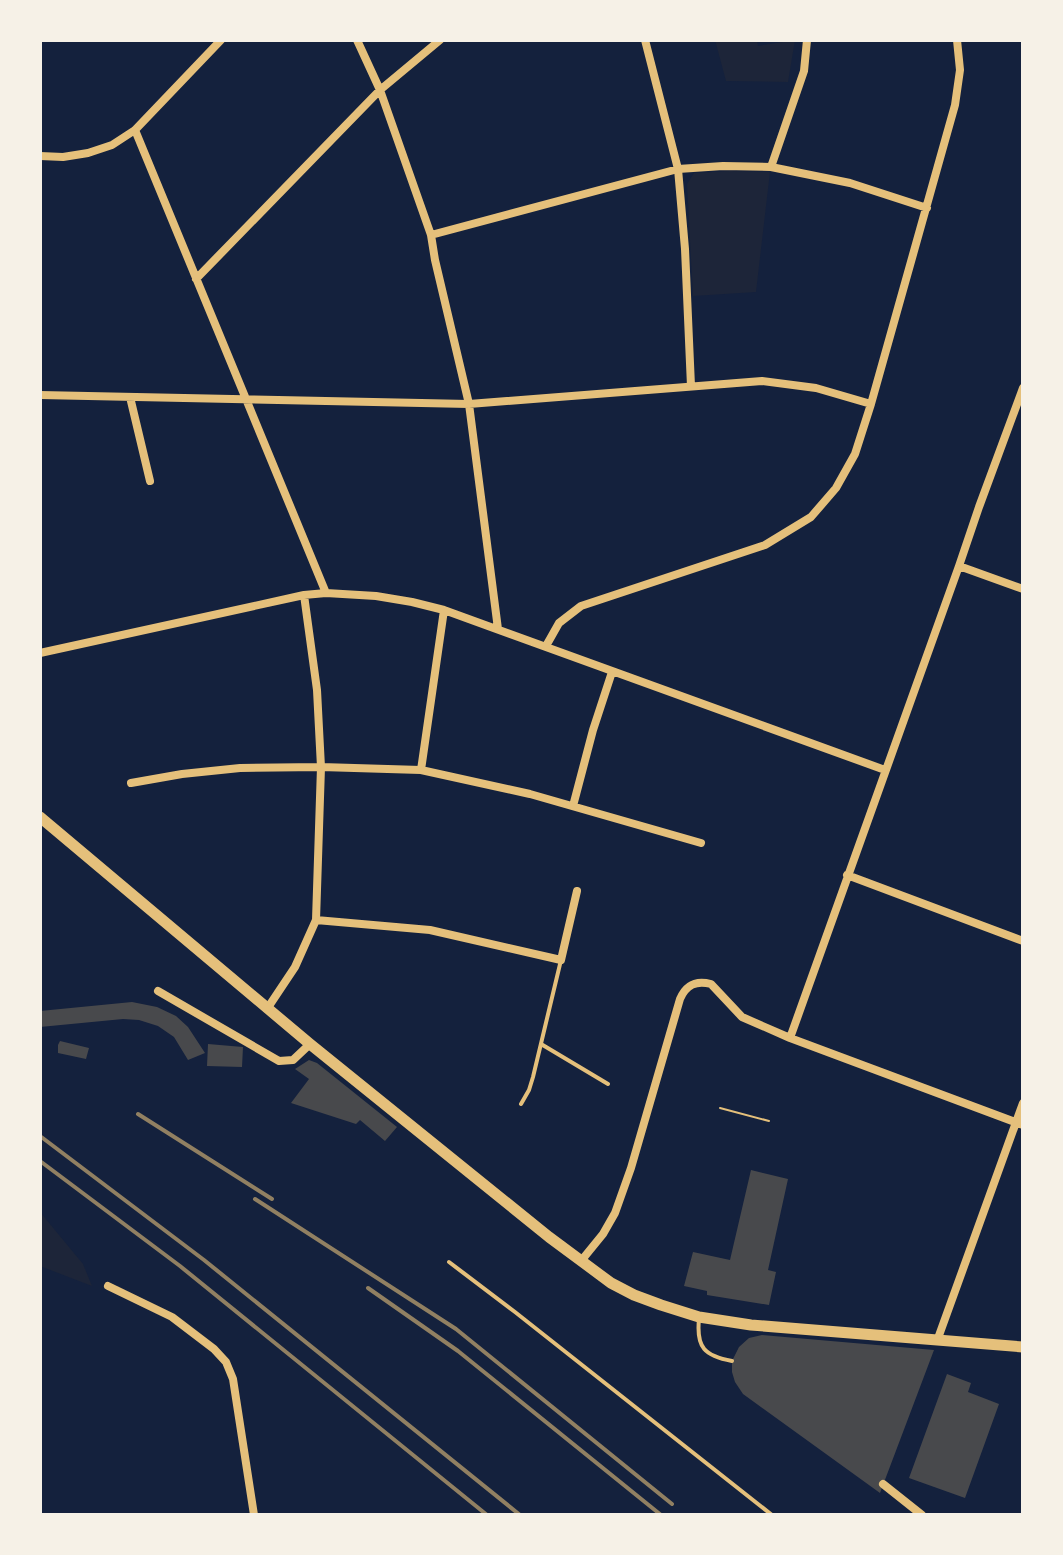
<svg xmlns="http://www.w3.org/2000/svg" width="1063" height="1555" font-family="Raleway,sans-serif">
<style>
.green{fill:#1d2539}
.building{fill:#48494c}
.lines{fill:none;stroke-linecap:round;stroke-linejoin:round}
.path{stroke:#e5c07b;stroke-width:2}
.service{stroke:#e5c07b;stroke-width:4}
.minor{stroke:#e5c07b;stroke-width:8}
.secondary{stroke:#e5c07b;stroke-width:11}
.rail{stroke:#918062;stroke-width:4}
</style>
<rect width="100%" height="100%" fill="#14213d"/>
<path class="green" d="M 715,40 L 757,40 L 758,46 L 795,40 L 788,82 L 726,81 Z
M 730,171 L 770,172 L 756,292 L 693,296 L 687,184 L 694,173 Z
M 40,1212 L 83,1264 L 92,1286 L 40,1266 Z"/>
<path class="building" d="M 132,1002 L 157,1007 L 176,1016 L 188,1027 L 205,1053 L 188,1060 L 174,1037 L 158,1026 L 139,1020 L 123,1019 L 40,1027 L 40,1011 Z
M 60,1041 L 89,1048 L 86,1059 L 58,1053 L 58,1045 Z
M 208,1044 L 243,1047 L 242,1067 L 207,1066 Z
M 309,1060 L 317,1063 L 397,1127 L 385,1141 L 360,1120 L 356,1124 L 291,1103 L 309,1079 L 295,1069 Z
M 751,1170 L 788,1179 L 768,1270 L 776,1272 L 769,1305 L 707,1295 L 707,1291 L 684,1286 L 693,1252 L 730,1260 Z
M 762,1335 L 934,1350 L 880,1493 L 743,1394 L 735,1382 L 732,1372 L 732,1361 L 739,1347 L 749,1338 Z
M 947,1374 L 971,1383 L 968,1392 L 999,1404 L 965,1498 L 909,1478 Z"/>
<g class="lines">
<path class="path" d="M 720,1108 L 769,1121"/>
<path class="service" d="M 541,1044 L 608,1084
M 521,1104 L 529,1090 L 533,1077 L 561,960
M 449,1262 L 515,1312 L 772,1515
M 699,1319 C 696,1348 705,1356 732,1361"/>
<path class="minor" d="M 357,40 L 380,90 L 431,235 L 435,260 L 469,404 L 498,629
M 645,40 L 678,169 L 685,249 L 691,386
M 135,130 L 326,593
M 40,156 L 63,157 L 88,153 L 112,145 L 135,130 L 221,40
M 771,167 L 804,71 L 807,40
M 431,235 L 678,169 L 723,166 L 771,167 L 850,183 L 927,208
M 196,279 L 380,90 L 440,40
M 40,395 L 469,404 L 762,381 L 816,388 L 871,404
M 130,397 L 150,481
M 959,566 L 1023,589
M 546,646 L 559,623 L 581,606 L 765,545 L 811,517 L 836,488 L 855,454 L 871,404 L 955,105 L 960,70 L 957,40
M 40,653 L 304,595 L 326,593 L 376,596 L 412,602 L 444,610 L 885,770
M 421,770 L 444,610
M 131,783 L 182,774 L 240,768 L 321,767 L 421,770 L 530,794 L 701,843
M 573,806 L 593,730 L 612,672
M 847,875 L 1023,941
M 316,920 L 430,930 L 561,960 L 577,891
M 158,991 L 279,1061 L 293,1060 L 310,1044
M 267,1009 L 295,967 L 316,920 L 321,767 L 317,690 L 304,595
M 790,1038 L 959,566 L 979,507 L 1023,388
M 581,1261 L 603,1234 L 615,1213 L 631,1168 L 680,999 C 686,985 696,980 711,984 L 742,1017 L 790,1038 L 1023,1125
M 108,1286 L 172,1317 L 214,1349 L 226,1362 L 233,1379 L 254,1515
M 937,1341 L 1023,1103
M 883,1484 L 922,1515"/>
<path class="secondary" d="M 40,817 L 310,1044 L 549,1237 L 611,1283 L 634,1295 L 661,1305 L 699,1317 L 751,1325 L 1023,1347"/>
<path class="rail" d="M 138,1114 L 272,1199
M 40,1136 L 204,1260 L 520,1515
M 40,1161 L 180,1266 L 487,1515
M 255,1199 L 456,1329 L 672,1504
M 368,1288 L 458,1351 L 661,1515"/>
</g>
<rect width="1063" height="1555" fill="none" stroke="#f6f1e7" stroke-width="84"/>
</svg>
